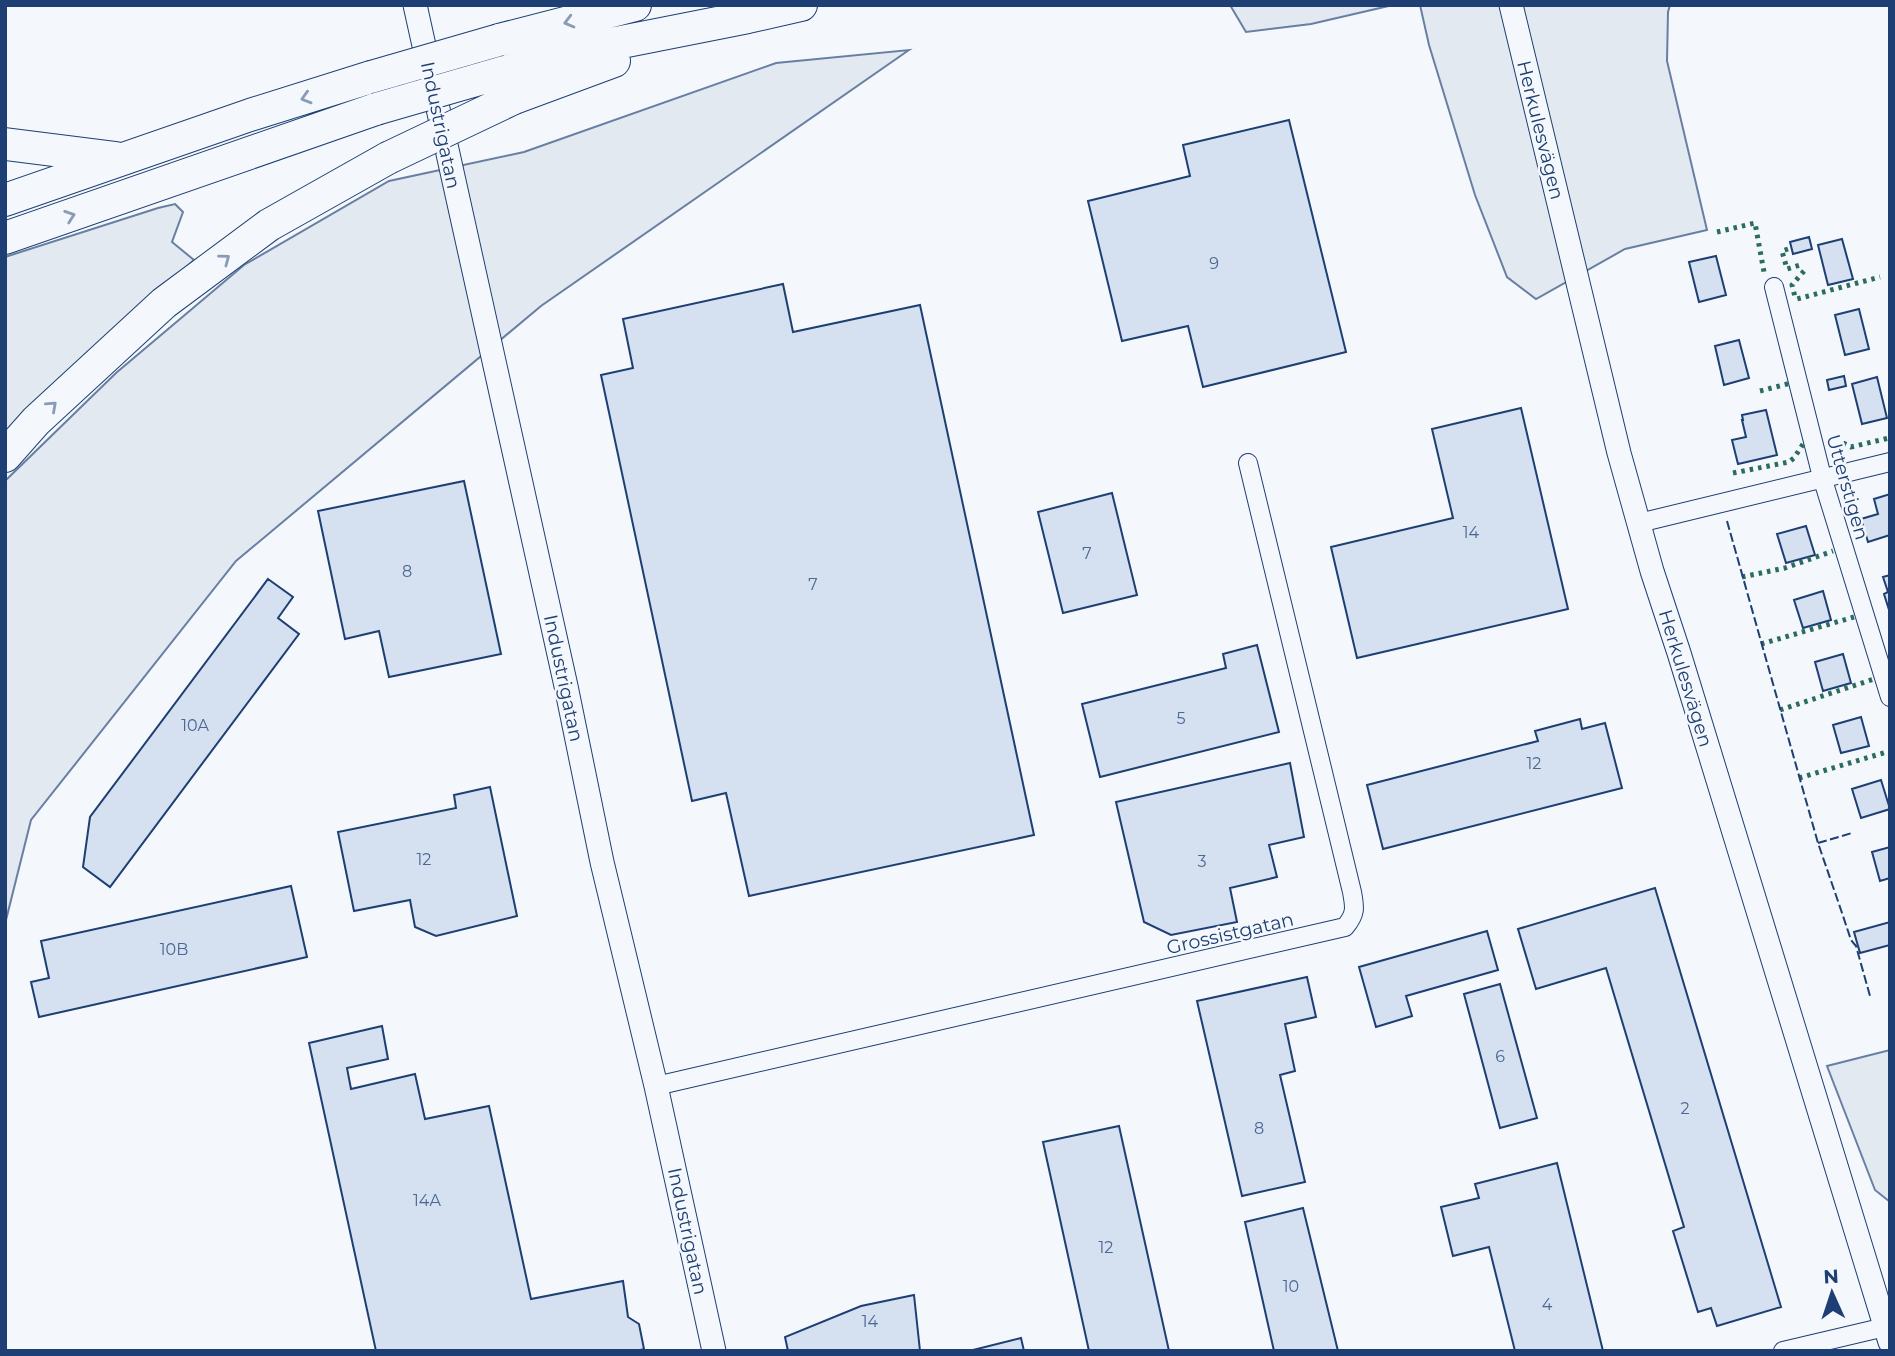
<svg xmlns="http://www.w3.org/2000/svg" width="1895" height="1356" font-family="Montserrat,sans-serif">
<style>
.green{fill:#e3e9f0;stroke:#687fa3;stroke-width:2}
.building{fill:#d5e0f0;stroke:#1d3f73;stroke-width:2}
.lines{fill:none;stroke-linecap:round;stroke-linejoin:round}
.minor-casing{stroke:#1d3f73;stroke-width:20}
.tertiary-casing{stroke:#1d3f73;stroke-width:25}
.motorway-casing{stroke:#1d3f73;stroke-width:34}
.minor{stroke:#f4f7fb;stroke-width:18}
.tertiary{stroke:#f4f7fb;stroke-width:23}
.motorway{stroke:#f4f7fb;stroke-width:32}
.motorway-bridge-casing{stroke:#1d3f73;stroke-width:34;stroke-linecap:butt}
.motorway-bridge{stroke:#f4f7fb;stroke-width:32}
.hedge{stroke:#2c6c60;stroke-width:5;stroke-dasharray:3.5 5;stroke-linecap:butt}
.fence{stroke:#1d3f73;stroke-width:2;stroke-dasharray:9 3.5;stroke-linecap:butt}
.oneway{stroke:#889bb7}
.labels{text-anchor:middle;stroke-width:5;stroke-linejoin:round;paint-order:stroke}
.number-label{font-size:16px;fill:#4b6792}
.street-label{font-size:19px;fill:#1d3f73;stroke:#f4f7fb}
</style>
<rect width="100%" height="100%" fill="#f4f7fb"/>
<path class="green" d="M 1230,5 L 1393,5 L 1311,24 L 1246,32 Z
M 1420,5 L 1670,5 L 1668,12 L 1667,61 L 1707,230 L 1625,249 L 1536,299 L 1507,277 L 1475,195 L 1429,45 Z
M 909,50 L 541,306 L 236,561 L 31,820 L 5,924 L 5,481 L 116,373 L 244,265 L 389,181 L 524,152 L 776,63 Z
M 175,204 L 183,212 L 172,242 L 194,260 L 5,433 L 5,257 L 158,208 Z
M 1890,1050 L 1890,1202 L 1875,1190 L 1827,1066 Z"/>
<path class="building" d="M 1289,120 L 1346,352 L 1203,387 L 1188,326 L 1122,341 L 1088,201 L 1190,176 L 1183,145 Z
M 1809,237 L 1812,249 L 1793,254 L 1790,242 Z
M 1842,239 L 1853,279 L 1828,285 L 1818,245 Z
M 1716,256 L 1726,295 L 1699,302 L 1689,262 Z
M 783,284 L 793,332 L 920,305 L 1034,835 L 749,896 L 726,793 L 692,801 L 601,375 L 633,368 L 623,319 Z
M 1859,309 L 1869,349 L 1845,355 L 1835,315 Z
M 1739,340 L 1749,378 L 1724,385 L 1715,346 Z
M 1844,376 L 1846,386 L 1829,390 L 1827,380 Z
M 1877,377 L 1887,418 L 1862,424 L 1852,384 Z
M 1521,408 L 1568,609 L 1357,658 L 1331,547 L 1453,518 L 1432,429 Z
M 1766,410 L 1777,455 L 1738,464 L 1732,440 L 1746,437 L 1742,420 L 1743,420 L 1742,415 Z
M 464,481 L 501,654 L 389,677 L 379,631 L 345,639 L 318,511 Z
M 1112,493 L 1137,595 L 1063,613 L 1038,512 Z
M 1890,494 L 1890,535 L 1868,542 L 1861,519 L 1878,514 L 1874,499 Z
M 1806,526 L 1815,555 L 1786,563 L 1777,534 Z
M 1890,575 L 1890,613 L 1884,594 L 1888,592 L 1883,577 Z
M 268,579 L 293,597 L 278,618 L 299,634 L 110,887 L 83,867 L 90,817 Z
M 1823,591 L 1831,620 L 1803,628 L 1794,600 Z
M 1257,645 L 1279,732 L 1100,777 L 1082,704 L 1226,668 L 1223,654 Z
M 1843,654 L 1851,683 L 1823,691 L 1815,662 Z
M 1861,717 L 1869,746 L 1841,753 L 1833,725 Z
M 1580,719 L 1582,729 L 1605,723 L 1622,788 L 1383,849 L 1367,785 L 1538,741 L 1535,731 Z
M 1290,763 L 1304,837 L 1269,845 L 1277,877 L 1230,888 L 1237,922 L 1171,935 L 1144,922 L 1116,802 Z
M 1881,780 L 1890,809 L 1861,818 L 1852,789 Z
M 490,787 L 517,916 L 436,936 L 415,927 L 410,900 L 354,911 L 338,832 L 456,808 L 454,795 Z
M 1890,847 L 1890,878 L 1880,881 L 1872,852 Z
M 291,886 L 307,957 L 39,1017 L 31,982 L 49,978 L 41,941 Z
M 1655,888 L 1781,1307 L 1717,1326 L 1711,1308 L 1698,1312 L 1673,1231 L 1684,1227 L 1606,968 L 1536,989 L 1518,929 Z
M 1890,922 L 1890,945 L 1860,953 L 1854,932 Z
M 1487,931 L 1498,970 L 1406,996 L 1412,1016 L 1376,1027 L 1359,967 Z
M 1307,977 L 1316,1017 L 1285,1024 L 1295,1071 L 1280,1075 L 1305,1182 L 1242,1196 L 1197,1001 Z
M 1500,984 L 1537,1118 L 1500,1128 L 1464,994 Z
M 382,1026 L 388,1059 L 347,1068 L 351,1089 L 415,1074 L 425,1119 L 489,1106 L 531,1299 L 623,1281 L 628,1317 L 639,1324 L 644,1349 L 637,1351 L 376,1351 L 309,1043 Z
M 1119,1126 L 1169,1351 L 1089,1351 L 1043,1142 Z
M 1557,1163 L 1603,1351 L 1515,1351 L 1489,1247 L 1453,1256 L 1441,1207 L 1479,1198 L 1475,1184 Z
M 1303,1208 L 1338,1351 L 1274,1351 L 1245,1222 Z
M 914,1295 L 920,1351 L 788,1351 L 785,1337 L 861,1306 Z
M 1021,1338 L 1024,1351 L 969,1351 Z"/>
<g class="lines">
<g class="minor-casing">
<path id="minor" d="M 1774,287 L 1822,477 L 1890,697
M 1639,523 L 1890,462
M 656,1086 L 1345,927 C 1356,914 1355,908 1352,892 L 1248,463
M 1783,1351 L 1885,1327"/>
</g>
<g class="tertiary-casing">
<path id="tertiary" d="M 415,5 L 566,686 L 602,862 L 656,1086 L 714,1351
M 1511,5 L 1619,453 L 1652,571 L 1679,653 L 1890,1342"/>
</g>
<g class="motorway-casing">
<path id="motorway" d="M 499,40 L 635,5
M 504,72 L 586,49 L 748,17 L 801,5
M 514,98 L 614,61
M 5,144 L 116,158
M 5,200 L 250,115 L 371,77
M 5,238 L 376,109
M 5,456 L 36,421 L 164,303 L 269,225 L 388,158"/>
</g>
<use href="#minor" class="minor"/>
<use href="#tertiary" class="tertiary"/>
<use href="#motorway" class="motorway"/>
<g class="motorway-bridge-casing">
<path id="motorway-bridge" d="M 371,77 L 499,40
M 376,109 L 504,72
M 388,158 L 514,98"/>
</g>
<use href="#motorway-bridge" class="motorway-bridge"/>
<path class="hedge" d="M 1717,232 L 1755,223 L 1764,272
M 1788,249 L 1782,251 L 1787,269 L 1803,264
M 1804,271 L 1792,285 L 1795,297 L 1797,299 L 1880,277
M 1760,391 L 1791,383
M 1843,443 L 1851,447 L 1889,438
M 1733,473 L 1789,462 L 1794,458 L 1805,441
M 1742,577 L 1785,568 L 1833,551
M 1761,644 L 1854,617
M 1780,710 L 1874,679
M 1799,778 L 1890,751"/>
<path class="fence" d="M 1727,521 L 1818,843 L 1841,910 L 1851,940 L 1856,946 L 1870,996
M 1818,843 L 1852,833"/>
</g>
<defs><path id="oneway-chevron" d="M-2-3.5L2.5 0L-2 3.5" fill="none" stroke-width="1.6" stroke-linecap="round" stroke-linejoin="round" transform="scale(1.75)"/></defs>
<g class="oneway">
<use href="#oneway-chevron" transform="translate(569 22) rotate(165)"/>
<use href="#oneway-chevron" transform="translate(306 98) rotate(163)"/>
<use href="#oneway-chevron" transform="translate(70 216) rotate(-19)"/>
<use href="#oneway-chevron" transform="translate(225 259) rotate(-37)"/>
<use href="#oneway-chevron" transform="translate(52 406) rotate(-42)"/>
</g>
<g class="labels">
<g class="number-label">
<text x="1214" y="269">9</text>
<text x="1471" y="538">14</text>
<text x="1087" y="559">7</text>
<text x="407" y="577">8</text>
<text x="813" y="590">7</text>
<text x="1181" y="724">5</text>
<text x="195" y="731">10A</text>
<text x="1534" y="769">12</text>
<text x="424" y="865">12</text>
<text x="1202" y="867">3</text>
<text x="174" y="955">10B</text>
<text x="1500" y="1062">6</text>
<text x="1685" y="1114">2</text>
<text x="1259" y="1134">8</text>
<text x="427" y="1206">14A</text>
<text x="1106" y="1253">12</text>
<text x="1291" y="1292">10</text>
<text x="1547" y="1310">4</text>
<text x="870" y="1327">14</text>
</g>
<g class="street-label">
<text transform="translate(441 125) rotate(78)" y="7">Industrigatan</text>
<text transform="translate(1541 130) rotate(76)" y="7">Herkulesvägen</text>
<text transform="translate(1848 487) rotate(74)" y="7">Utterstigen</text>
<text transform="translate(564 678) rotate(78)" y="7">Industrigatan</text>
<text transform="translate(1686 678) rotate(73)" y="7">Herkulesvägen</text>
<text transform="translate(1230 933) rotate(-13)" y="7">Grossistgatan</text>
<text transform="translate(688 1231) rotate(78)" y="7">Industrigatan</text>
</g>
</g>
<rect width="1895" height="1356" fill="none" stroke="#1d3f73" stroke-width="14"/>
<g transform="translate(1832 1293) rotate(357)" stroke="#f4f7fb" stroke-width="5" paint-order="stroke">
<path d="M0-5L12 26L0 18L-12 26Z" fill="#1d3f73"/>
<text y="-10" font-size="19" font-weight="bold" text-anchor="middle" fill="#1d3f73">N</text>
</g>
</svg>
